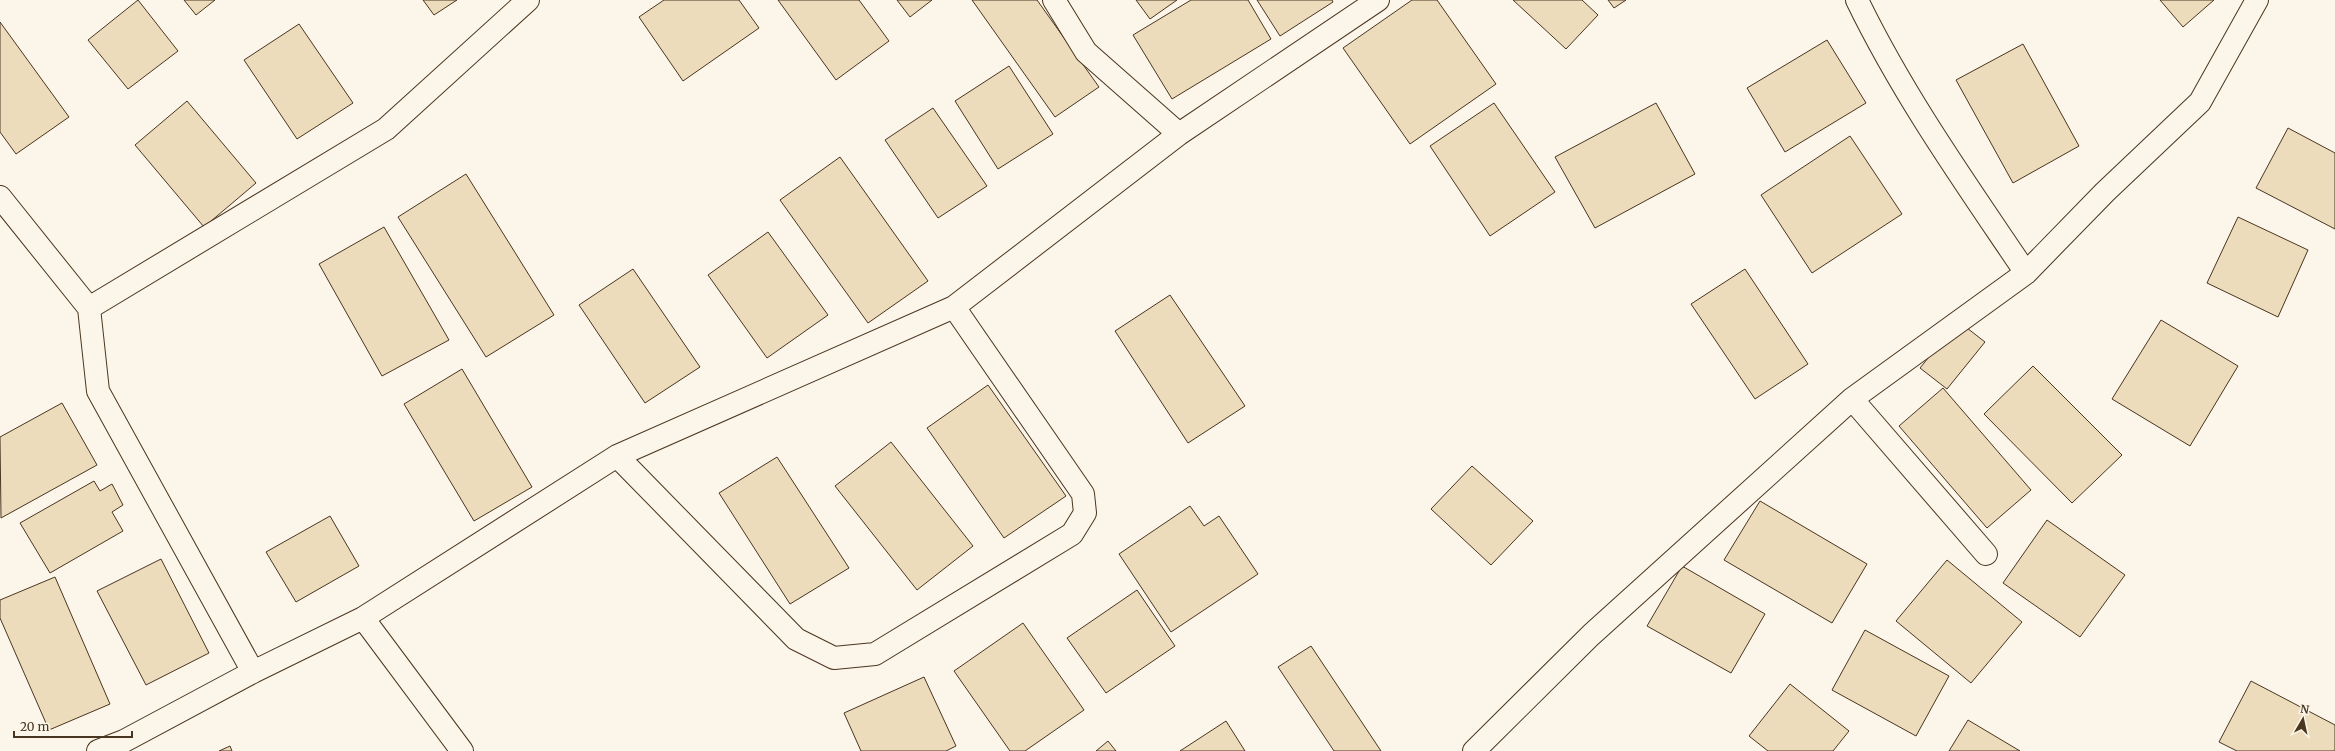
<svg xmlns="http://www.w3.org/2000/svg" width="2335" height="751" font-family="Merriweather,serif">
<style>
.building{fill:#ecdcbc;stroke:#4a3520}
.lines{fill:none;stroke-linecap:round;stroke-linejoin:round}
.street-casing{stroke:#4a3520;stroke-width:24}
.street{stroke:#fbf6e9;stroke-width:22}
</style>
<rect width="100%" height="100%" fill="#fbf6e9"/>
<path class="building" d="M 138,0 L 178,51 L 128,89 L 88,40 Z
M 184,0 L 215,0 L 196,15 Z
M 423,0 L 457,0 L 434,15 Z
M 664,0 L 739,0 L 759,28 L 683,81 L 639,17 Z
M 778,0 L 859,0 L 889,41 L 836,80 Z
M 897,0 L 932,0 L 910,17 Z
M 972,0 L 1037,0 L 1099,87 L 1055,117 Z
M 1136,0 L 1177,0 L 1150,19 Z
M 1191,0 L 1248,0 L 1271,39 L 1172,99 L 1133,35 Z
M 1257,0 L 1332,0 L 1333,2 L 1280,36 Z
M 1412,0 L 1437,0 L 1496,84 L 1410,144 L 1343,48 Z
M 1513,0 L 1582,0 L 1598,15 L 1566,49 Z
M 1608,0 L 1626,0 L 1614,8 Z
M 2160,0 L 2214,0 L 2183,27 Z
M 0,22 L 69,117 L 16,154 L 0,132 Z
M 299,24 L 353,103 L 297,139 L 244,60 Z
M 1827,40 L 1866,103 L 1785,152 L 1747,88 Z
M 2023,44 L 2079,146 L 2013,183 L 1956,80 Z
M 1009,66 L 1053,134 L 998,169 L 955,101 Z
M 187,101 L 256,183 L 204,227 L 135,145 Z
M 1494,103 L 1555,192 L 1490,236 L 1430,146 Z
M 1656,103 L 1695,174 L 1595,228 L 1555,157 Z
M 933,108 L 987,186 L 938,218 L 885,140 Z
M 2288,128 L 2335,153 L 2335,229 L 2256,188 Z
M 1850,136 L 1902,214 L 1812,273 L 1761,195 Z
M 840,157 L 928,281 L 868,323 L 780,200 Z
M 466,174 L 554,315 L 486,357 L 398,217 Z
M 2238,217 L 2308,250 L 2278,317 L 2207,283 Z
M 384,227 L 449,340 L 382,376 L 319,264 Z
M 768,232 L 828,315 L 767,358 L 708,275 Z
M 633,269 L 700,367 L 645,403 L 579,305 Z
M 1745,269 L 1808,364 L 1755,399 L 1691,304 Z
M 1170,295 L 1245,406 L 1188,443 L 1115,331 Z
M 2161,320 L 2238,366 L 2190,446 L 2112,399 Z
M 1958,321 L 1985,342 L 1947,389 L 1920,368 Z
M 2033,366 L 2122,455 L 2072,503 L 1984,414 Z
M 462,369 L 532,487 L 474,521 L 404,404 Z
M 988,385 L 1066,496 L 1004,538 L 927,428 Z
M 1943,388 L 2031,490 L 1987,528 L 1899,426 Z
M 62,403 L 97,465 L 1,518 L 0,437 Z
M 891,442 L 973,546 L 917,590 L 835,486 Z
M 777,457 L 849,568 L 790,604 L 719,493 Z
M 1472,466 L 1533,521 L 1491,565 L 1431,509 Z
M 94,481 L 100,491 L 112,484 L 123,505 L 112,512 L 123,531 L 50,573 L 20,523 Z
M 1760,501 L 1867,564 L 1832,623 L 1724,560 Z
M 1190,506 L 1204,526 L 1219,516 L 1258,574 L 1171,632 L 1119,554 Z
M 330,516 L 359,566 L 296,602 L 266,552 Z
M 2047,520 L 2125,575 L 2080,637 L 2003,583 Z
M 161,559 L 209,653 L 146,685 L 97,591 Z
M 1947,560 L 2022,622 L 1971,683 L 1896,621 Z
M 1682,566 L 1765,614 L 1731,673 L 1647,626 Z
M 55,577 L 110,704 L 49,730 L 0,618 L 0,600 Z
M 1137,590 L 1175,646 L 1106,693 L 1067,638 Z
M 1023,623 L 1084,710 L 1025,751 L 1010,751 L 954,671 Z
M 1865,630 L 1949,676 L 1916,736 L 1832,690 Z
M 1311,646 L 1381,751 L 1334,751 L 1278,667 Z
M 924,677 L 956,746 L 946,751 L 861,751 L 844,713 Z
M 2251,681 L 2335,725 L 2335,751 L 2237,751 L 2219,742 Z
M 1790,684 L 1849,731 L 1833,751 L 1768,751 L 1749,736 Z
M 1968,720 L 2020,751 L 1949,751 Z
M 1226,721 L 1245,751 L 1180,751 Z
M 1108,741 L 1116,751 L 1096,751 Z
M 230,746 L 232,751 L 219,751 Z"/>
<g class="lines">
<g class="street-casing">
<path id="street" d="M 1054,0 L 1086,52 L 1179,134
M 1857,0 C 1904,97 1966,184 2026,273
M 0,197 L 89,308 L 98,391 L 253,672
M 89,308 L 386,129 L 528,0
M 1852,399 L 1986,554
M 617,456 L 796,639 L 834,658 L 875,654 L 1072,534 L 1085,513 L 1083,494 L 954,307
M 363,618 L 462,751
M 98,751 L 124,741 L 253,672 L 363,618 L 617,456 L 954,307 L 1179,134 L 1378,0
M 1474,751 L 1591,635 L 1852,399 L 2026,273 L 2105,192 L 2200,102 L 2257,0"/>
</g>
<use href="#street" class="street"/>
</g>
<g transform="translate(2303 719) rotate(9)" stroke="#fbf6e9" stroke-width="3" paint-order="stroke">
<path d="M0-3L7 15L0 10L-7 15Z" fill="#4a3520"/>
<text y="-6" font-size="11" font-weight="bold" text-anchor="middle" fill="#4a3520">N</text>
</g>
<path d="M14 731v6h118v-6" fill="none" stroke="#4a3520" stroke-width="2"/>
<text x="20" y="731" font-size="12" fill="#4a3520" stroke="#fbf6e9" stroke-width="3" paint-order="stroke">20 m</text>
</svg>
